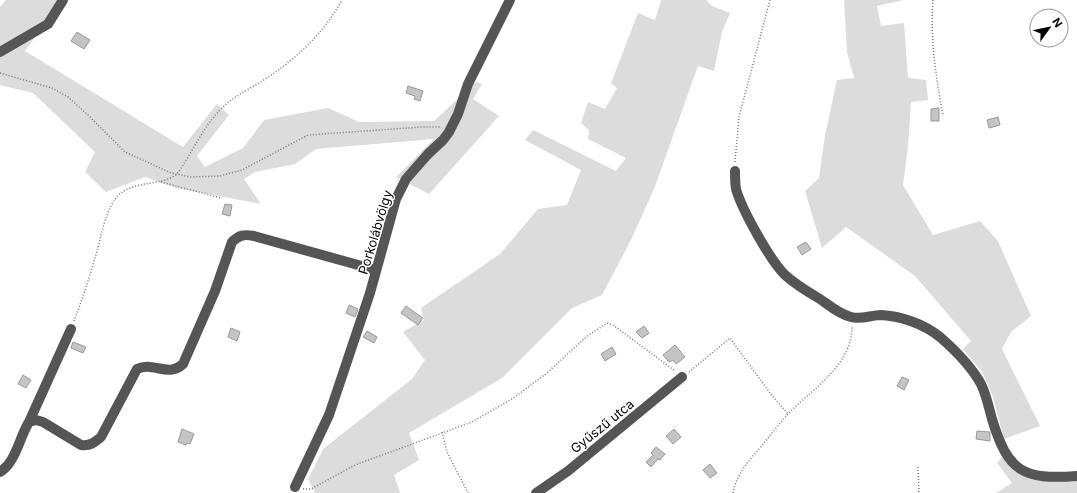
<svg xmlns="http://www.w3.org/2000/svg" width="1077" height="493" font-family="Inter,sans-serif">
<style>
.green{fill:#dcdcdc}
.building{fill:#c4c4c4;stroke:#999}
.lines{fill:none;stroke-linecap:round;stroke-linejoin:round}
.path{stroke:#777;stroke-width:1.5;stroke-dasharray:1 2;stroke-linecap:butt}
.minor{stroke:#555;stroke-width:10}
.labels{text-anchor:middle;stroke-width:3;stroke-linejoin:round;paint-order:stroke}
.street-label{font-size:13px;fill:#000;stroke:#fff}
</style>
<rect width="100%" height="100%" fill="#fff"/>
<path class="green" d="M 6,0 L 62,0 L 25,51 L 183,147 L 217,104 L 229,115 L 197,156 L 205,167 L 243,148 L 264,120 L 328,108 L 359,122 L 434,121 L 476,82 L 482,84 L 473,99 L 499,116 L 429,194 L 396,177 L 434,139 L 316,149 L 295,164 L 255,172 L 244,179 L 261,204 L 176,188 L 145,177 L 106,192 L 85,172 L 95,152 L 33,93 L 0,85 L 0,7 Z
M 661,0 L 706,0 L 712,6 L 730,13 L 722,32 L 714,71 L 698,66 L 654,189 L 631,240 L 602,295 L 572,308 L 502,378 L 409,433 L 419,460 L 394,475 L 400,493 L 315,493 L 308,479 L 323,449 L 412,379 L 425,360 L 403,332 L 424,320 L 421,308 L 500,254 L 538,209 L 567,205 L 581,170 L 525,140 L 533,130 L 616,171 L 626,158 L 588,139 L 589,130 L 581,123 L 588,102 L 605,109 L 617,88 L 611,83 L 638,13 L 655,20 Z
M 844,0 L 903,0 L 877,6 L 881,26 L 904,23 L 908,78 L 926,80 L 928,100 L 911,102 L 908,146 L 903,185 L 933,235 L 980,221 L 998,241 L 1031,316 L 1011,332 L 1002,349 L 1040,426 L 1004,439 L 992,394 L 982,372 L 963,349 L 971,341 L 915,276 L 846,227 L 822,248 L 805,191 L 819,178 L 825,135 L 837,80 L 854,78 L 847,52 Z
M 1005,454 L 1020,470 L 1077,476 L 1077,493 L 996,493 L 1012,483 L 997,463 Z"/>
<path class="building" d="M 77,32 L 90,40 L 84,49 L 71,41 Z
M 408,86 L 423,91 L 420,101 L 414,99 L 415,96 L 406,93 Z
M 939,108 L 939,121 L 931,121 L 931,109 Z
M 998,117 L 1000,125 L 989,128 L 987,120 Z
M 225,204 L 232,205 L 230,216 L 222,214 Z
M 806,242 L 811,249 L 802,255 L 797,247 Z
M 349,305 L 358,309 L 355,317 L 346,313 Z
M 406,306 L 423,318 L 418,325 L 401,313 Z
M 644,326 L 649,333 L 642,338 L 636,332 Z
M 231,328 L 240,332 L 237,341 L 228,337 Z
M 367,331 L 377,337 L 374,343 L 363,337 Z
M 73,342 L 86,347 L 83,353 L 71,348 Z
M 675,345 L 685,357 L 676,364 L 673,360 L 669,362 L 663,355 Z
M 612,347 L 616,354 L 605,361 L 601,354 Z
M 23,375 L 31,380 L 26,388 L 18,384 Z
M 902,377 L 909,380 L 904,390 L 897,386 Z
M 182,429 L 194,434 L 190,444 L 187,443 L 186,445 L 178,442 Z
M 674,429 L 681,437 L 673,444 L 666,436 Z
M 977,431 L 990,432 L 990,441 L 976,439 Z
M 656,447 L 665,454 L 660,460 L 658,459 L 651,467 L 646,462 L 653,455 L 651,453 Z
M 710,464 L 717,473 L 710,478 L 703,470 Z"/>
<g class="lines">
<path class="path" d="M 933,0 C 930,41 936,76 943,116
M 0,73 L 52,88 L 68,97 L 89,116 L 125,152 L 171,173 L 191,177 L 220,176 L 242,170 L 308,135 L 422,127 L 441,127
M 735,162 L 739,117 L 770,0
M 161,182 L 221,198
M 74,321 C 82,300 89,279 95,258 C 101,240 105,205 121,193 C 139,180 162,186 177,174 C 193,152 204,124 224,106 C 234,97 247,90 259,83 C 294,61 322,36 342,0
M 689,372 L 730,338 L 770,393 L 788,414
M 442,432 L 447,452 L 468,493
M 918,467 L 919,493
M 303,489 L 311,489 L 355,465 L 472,422 L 512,399 L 547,373 L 586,337 L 607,323 L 613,325 L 675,371
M 733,493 C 736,476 747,462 759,449 C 769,437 778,425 788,414 C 813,388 852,366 852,326"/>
<path class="minor" d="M 0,52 L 48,24 L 63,0
M 735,171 C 735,177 735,183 736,189 C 742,210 770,260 785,275 C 795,284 808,292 820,299 C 830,306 839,314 851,317 C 861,320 871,315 881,315 C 901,316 924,324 940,337 C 955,350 971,366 981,384 C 986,394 989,408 992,419 C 1008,472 1023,480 1077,476
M 29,422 L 71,329
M 0,472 C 16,462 19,438 29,422 L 36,420 L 43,422 L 81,445 C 90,446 94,443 101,437 L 137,369 C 153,361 168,378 183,364 L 215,291 L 232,242 C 239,235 244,234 254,236 L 376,270
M 295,487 L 329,415 L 370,293 L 396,199 L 406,179 L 428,154 L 443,140 L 449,132 L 458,114 L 468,84 L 510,0
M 536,493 L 568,471 L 682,377"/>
</g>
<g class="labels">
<g class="street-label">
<text transform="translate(375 232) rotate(-73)" y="5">Porkolábvölgy</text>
<text transform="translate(602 426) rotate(-39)" y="5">Gyűszű utca</text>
</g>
</g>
<g transform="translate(1049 28) rotate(57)"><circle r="19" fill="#ffffff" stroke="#999999"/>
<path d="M0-3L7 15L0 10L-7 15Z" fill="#000000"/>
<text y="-6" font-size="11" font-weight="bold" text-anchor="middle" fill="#000000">N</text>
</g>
</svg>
